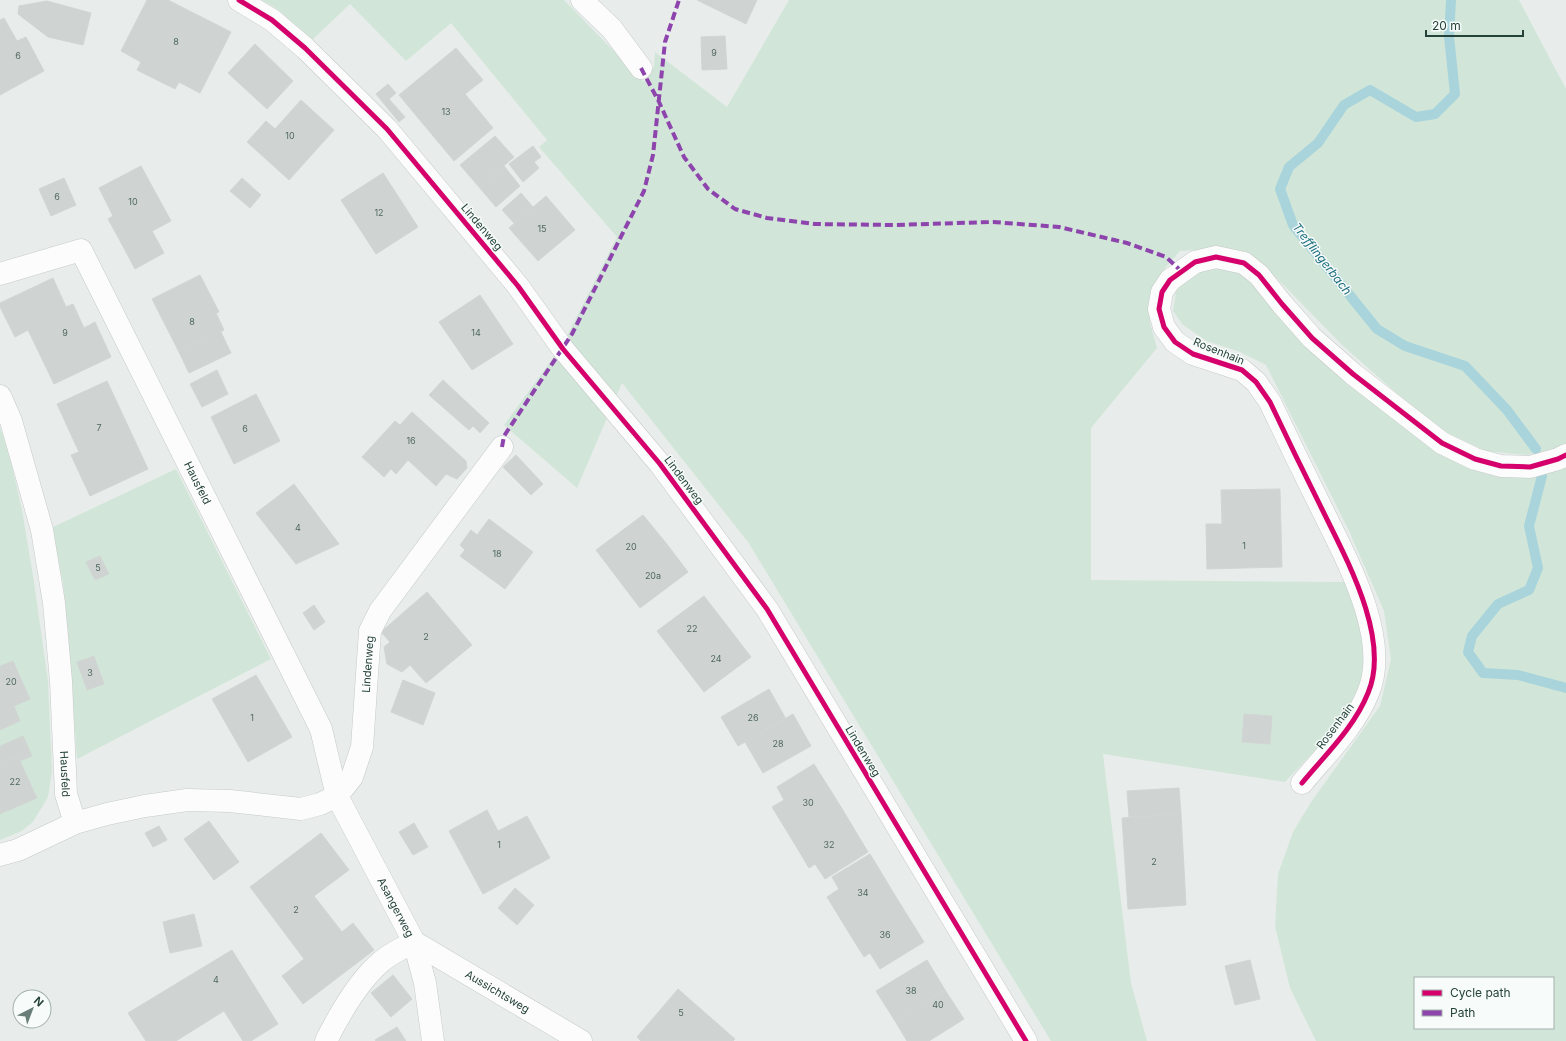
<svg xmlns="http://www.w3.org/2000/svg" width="1566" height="1041" font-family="Inter,sans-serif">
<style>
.green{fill:#d1e6d8;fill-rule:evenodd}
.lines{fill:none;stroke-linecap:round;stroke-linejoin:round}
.stream{stroke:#a9d4db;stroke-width:10}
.building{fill:#cfd4d2;stroke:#d1d6d4}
.street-casing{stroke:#c5cac8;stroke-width:23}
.street{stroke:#fcfcfc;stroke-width:22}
.quiet{stroke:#8e44ad;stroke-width:4;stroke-dasharray:8 4;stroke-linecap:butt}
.cycleway-casing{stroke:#f7fbf9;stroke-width:8}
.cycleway{stroke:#d6006c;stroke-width:5}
.labels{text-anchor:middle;stroke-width:3;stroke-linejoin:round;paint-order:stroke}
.number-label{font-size:9px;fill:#506761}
.street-label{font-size:11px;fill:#24423a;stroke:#f7fbf9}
.water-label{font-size:12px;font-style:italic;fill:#1c6f80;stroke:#f7fbf9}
</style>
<rect width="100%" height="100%" fill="#e8edeb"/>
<path class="green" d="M 262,0 L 564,0 L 644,82 L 654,67 L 655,52 L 727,107 L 789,0 L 1519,0 L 1566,89 L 1566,447 L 1526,455 L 1486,451 L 1445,432 L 1401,397 L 1342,345 L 1262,263 L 1238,251 L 1212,249 L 1180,251 L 1166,267 L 1155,285 L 1151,302 L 1150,323 L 1157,348 L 1091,428 L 1091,580 L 1345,582 C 1351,597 1359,612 1362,628 C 1365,645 1367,663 1363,680 C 1354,715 1310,755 1285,782 L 1103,754 L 1131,983 L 1147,1041 L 1051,1041 L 748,542 L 622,383 L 577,488 L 504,425 L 551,361 L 568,334 L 617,237 L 539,147 L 547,140 L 451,23 L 406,61 L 350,4 L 311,41 L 280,11 Z
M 1223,260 L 1482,468 L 1566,461 L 1566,1041 L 1316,1041 L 1290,988 L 1275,926 L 1278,874 L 1293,832 L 1311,802 L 1380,706 L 1391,659 L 1384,611 L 1349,531 L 1266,365 L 1240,352 L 1207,341 L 1183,325 L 1173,311 L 1176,292 L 1189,275 ZM 1415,978 L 1553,978 L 1553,1028 L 1415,1028 Z
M 0,427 L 10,458 L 22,510 L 34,582 L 48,681 L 52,771 L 48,797 L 33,822 L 20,832 L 0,840 Z
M 176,469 L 271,659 L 77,759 L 69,652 L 63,583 L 51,528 Z"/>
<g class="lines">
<path class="stream" d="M 1451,0 L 1449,36 L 1455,94 L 1435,114 L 1416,117 L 1370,90 L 1344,105 L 1318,143 L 1289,167 L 1280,189 L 1293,225 L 1377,329 L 1405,346 L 1465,366 L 1507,410 L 1536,449
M 1542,476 L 1529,526 L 1538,568 L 1529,590 L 1498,604 L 1472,636 L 1468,652 L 1483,673 L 1518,675 L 1566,688"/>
</g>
<path class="building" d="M 147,0 L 168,0 L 231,32 L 200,93 L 179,82 L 175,89 L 137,70 L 141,62 L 121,51 Z
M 697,0 L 757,0 L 746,24 Z
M 47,1 L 91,13 L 83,45 L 48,37 L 18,14 L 19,6 Z
M 4,18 L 17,41 L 26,37 L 44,71 L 0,95 L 0,20 Z
M 725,36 L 727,69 L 702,70 L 701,37 Z
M 255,44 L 293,81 L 267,109 L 228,73 Z
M 456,48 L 483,80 L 465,94 L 493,128 L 454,161 L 399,95 Z
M 388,84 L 396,93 L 389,99 L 405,117 L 399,122 L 376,94 Z
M 301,100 L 334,130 L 289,180 L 247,142 L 266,121 L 275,129 Z
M 495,136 L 514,157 L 479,187 L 460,165 Z
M 533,146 L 541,157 L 534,162 L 539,168 L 523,182 L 509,164 Z
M 141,166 L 171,221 L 137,239 L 135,236 L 126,241 L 123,237 L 119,239 L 108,219 L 113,216 L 99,188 Z
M 504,166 L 520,186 L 496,207 L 479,187 Z
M 383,173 L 418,227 L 376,254 L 341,200 Z
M 64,178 L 76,205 L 51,216 L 39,189 Z
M 242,178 L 261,195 L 250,208 L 230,191 Z
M 521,193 L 533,207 L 514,223 L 502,210 Z
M 546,196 L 575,230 L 538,261 L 509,228 Z
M 152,231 L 164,253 L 135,269 L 119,239 L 123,237 L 126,241 L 135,236 L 137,239 Z
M 200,275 L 219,312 L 216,313 L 224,330 L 179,352 L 152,299 Z
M 53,278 L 66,307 L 73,304 L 84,328 L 95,322 L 111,357 L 54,384 L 28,330 L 15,337 L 0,307 L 0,303 Z
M 480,295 L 513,344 L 472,370 L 439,322 Z
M 221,332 L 231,353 L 189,373 L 179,352 Z
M 217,370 L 228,394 L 202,407 L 190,384 Z
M 443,380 L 489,423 L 480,433 L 473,426 L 469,430 L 429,395 Z
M 107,381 L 148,469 L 90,496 L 71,455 L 79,452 L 57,404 Z
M 256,394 L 280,441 L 234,464 L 211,417 Z
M 412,412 L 466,461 L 467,468 L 457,479 L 446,474 L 436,486 L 408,460 L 396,474 L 391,469 L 384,477 L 362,457 L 395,421 L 400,425 Z
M 516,455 L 543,484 L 531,495 L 503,467 Z
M 294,484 L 339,544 L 296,564 L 256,513 Z
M 1280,489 L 1282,567 L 1207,569 L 1206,524 L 1222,524 L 1221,490 Z
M 643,515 L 666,543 L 618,579 L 596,550 Z
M 489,519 L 533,552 L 505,589 L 460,556 L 465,550 L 460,545 L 471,530 L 477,535 Z
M 666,543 L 688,572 L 640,608 L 618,579 Z
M 100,556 L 109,574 L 95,580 L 86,562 Z
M 427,592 L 472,645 L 426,683 L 410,665 L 402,672 L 387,664 L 384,647 L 390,642 L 381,632 Z
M 704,596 L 728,627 L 681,662 L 657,631 Z
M 314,605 L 325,622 L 314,630 L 303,613 Z
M 728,627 L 751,657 L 704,692 L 681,662 Z
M 94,656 L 104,684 L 87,690 L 77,662 Z
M 13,661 L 30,699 L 14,706 L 20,721 L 0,730 L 0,666 Z
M 256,675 L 292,737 L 248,762 L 212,699 Z
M 403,680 L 435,693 L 423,725 L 391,712 Z
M 769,689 L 786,719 L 738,746 L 721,717 Z
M 793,714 L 811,746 L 763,773 L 745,742 Z
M 1244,714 L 1272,716 L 1270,744 L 1242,742 Z
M 23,736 L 32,756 L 20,761 L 18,757 L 0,765 L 0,746 Z
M 18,757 L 37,798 L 0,814 L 0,765 Z
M 814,764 L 841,807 L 791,838 L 772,807 L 784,800 L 777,787 Z
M 1179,788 L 1181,814 L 1129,817 L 1127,791 Z
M 841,807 L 868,852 L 825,879 L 815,864 L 809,868 L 791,838 Z
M 487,810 L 498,831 L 527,816 L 550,858 L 483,894 L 449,831 Z
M 1181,814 L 1186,905 L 1128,909 L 1122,818 Z
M 209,821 L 239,862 L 214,880 L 184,839 Z
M 414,823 L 428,847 L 413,855 L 399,832 Z
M 159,826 L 167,840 L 153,847 L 145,833 Z
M 321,833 L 349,870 L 314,896 L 342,932 L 353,923 L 374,950 L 303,1004 L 282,976 L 304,959 L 250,887 Z
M 870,854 L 896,897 L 846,928 L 827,897 L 839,889 L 832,877 Z
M 515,888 L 534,905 L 517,925 L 498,908 Z
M 896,897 L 924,942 L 880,969 L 870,953 L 864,957 L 846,928 Z
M 194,914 L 202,946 L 170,953 L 163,922 Z
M 232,950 L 278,1024 L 251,1041 L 243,1041 L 224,1011 L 176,1041 L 146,1041 L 128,1013 Z
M 927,960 L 945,990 L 895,1021 L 876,991 Z
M 1250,960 L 1260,999 L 1235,1005 L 1225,966 Z
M 393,975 L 412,999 L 391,1017 L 371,993 Z
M 678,989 L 735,1039 L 733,1041 L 641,1041 L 637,1037 Z
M 945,990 L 964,1019 L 929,1041 L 907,1041 L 895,1021 Z
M 397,1027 L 406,1041 L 376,1041 L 375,1040 Z"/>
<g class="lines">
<g class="street-casing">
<g id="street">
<path d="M 239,0 L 272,20 L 305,48 L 387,129 L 518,286 L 563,349 L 660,464 L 767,609 L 1026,1041"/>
<path d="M 582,0 L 612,29 L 641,68"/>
<path id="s1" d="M 0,274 L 81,250 L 321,729 L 337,796 L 414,942 C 403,948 391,953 382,961 C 360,979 339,1015 326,1041"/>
<path id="s2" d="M 0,396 L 11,421 L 42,530 L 54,603 L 61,681 L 66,794 L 75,823"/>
<path d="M 1302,783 C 1325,755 1354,728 1368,693 C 1392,637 1343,553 1319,503 C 1302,469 1286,436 1270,402 L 1256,382 L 1242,370 L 1193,354 L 1175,342 L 1164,327 L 1159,309 L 1162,292 L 1170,280 L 1195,262 L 1216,257 L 1244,263 L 1259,275 L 1282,304 L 1312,338 L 1353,374 L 1442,443 L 1475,459 L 1501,466 L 1530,467 L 1558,459 L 1566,455"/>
<path id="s3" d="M 0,855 L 18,850 L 75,823 L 107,814 L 145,806 L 187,800 L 230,801 L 301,809 L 320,804 L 337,796 L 352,777 L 362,747 L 370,631 L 380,611 L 502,447"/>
<path id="s4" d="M 414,942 L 581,1041"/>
<path d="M 414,942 L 425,983 L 433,1041"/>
</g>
</g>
<use href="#street" class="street"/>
<path class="quiet" d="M 641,68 L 659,102 L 684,157 L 708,189 L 735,209 L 767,218 L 815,224 L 894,225 L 993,222 L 1059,227 L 1127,243 L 1166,257 L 1181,271
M 502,447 L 504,436 L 572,334 L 644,191 L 653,155 L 665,42 L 679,0"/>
<g class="cycleway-casing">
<path id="cycleway" d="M 239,0 L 272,20 L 305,48 L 387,129 L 518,286 L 563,349 L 660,464 L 767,609 L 1026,1041
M 1302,783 C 1325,755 1354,728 1368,693 C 1392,637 1343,553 1319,503 C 1302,469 1286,436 1270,402 L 1256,382 L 1242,370 L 1193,354 L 1175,342 L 1164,327 L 1159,309 L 1162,292 L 1170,280 L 1195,262 L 1216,257 L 1244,263 L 1259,275 L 1282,304 L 1312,338 L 1353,374 L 1442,443 L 1475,459 L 1501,466 L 1530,467 L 1558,459 L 1566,455"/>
</g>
<use href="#cycleway" class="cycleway"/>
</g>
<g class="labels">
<g class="number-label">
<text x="176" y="45">8</text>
<text x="714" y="56">9</text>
<text x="18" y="59">6</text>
<text x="446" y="115">13</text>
<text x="290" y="139">10</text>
<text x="57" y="200">6</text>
<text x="133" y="205">10</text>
<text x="379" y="216">12</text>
<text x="542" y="232">15</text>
<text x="192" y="325">8</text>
<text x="65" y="336">9</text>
<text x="476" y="336">14</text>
<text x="99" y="431">7</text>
<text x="245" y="432">6</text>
<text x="411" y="444">16</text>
<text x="298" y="531">4</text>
<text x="1244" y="549">1</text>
<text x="631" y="550">20</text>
<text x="497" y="557">18</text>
<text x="98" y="571">5</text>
<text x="653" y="579">20a</text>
<text x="692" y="632">22</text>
<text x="426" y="640">2</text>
<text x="716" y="662">24</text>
<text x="90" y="676">3</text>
<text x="11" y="685">20</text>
<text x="252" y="721">1</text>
<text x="753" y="721">26</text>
<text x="778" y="747">28</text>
<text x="15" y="785">22</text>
<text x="808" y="806">30</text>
<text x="499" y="848">1</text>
<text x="829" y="848">32</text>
<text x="1154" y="865">2</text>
<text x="863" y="896">34</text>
<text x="296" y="913">2</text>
<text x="885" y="938">36</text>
<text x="216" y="983">4</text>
<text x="911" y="994">38</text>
<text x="938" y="1008">40</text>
<text x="681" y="1016">5</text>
</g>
<g class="street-label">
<text transform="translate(482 227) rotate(50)" y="4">Lindenweg</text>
<text transform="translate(1219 351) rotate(22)" y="4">Rosenhain</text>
<text transform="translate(684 480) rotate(53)" y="4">Lindenweg</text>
<text dy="4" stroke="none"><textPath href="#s1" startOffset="345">Hausfeld</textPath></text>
<text dy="4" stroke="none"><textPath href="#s3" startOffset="488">Lindenweg</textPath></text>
<text transform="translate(1335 726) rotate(-53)" y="4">Rosenhain</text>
<text transform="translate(863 751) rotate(59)" y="4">Lindenweg</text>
<text dy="4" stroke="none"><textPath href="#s2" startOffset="386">Hausfeld</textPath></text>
<text dy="4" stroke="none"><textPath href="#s1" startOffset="815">Asangerweg</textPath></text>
<text dy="4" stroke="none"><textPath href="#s4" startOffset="97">Aussichtsweg</textPath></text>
</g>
<g class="water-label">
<text transform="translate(1322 259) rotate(52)" y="4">Trefflingerbach</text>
</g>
</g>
<rect x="1414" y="977" width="140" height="52" fill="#f7fbf9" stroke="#a3b1ad"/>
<rect x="1422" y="990" width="20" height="6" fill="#d6006c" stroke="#a3b1ad"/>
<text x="1450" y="997" font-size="12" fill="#24423a">Cycle path</text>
<rect x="1422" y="1010" width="20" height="6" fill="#8e44ad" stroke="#a3b1ad"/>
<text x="1450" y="1017" font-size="12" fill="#24423a">Path</text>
<g transform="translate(32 1009) rotate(42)"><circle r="19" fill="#f7fbf9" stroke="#a3b1ad"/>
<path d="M0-3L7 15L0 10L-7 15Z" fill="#697e78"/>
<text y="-6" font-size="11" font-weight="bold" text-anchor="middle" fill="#24423a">N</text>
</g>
<path d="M1426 30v6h97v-6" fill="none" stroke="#24423a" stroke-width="2"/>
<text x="1432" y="30" font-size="12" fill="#24423a" stroke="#f7fbf9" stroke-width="3" paint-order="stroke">20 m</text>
</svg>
